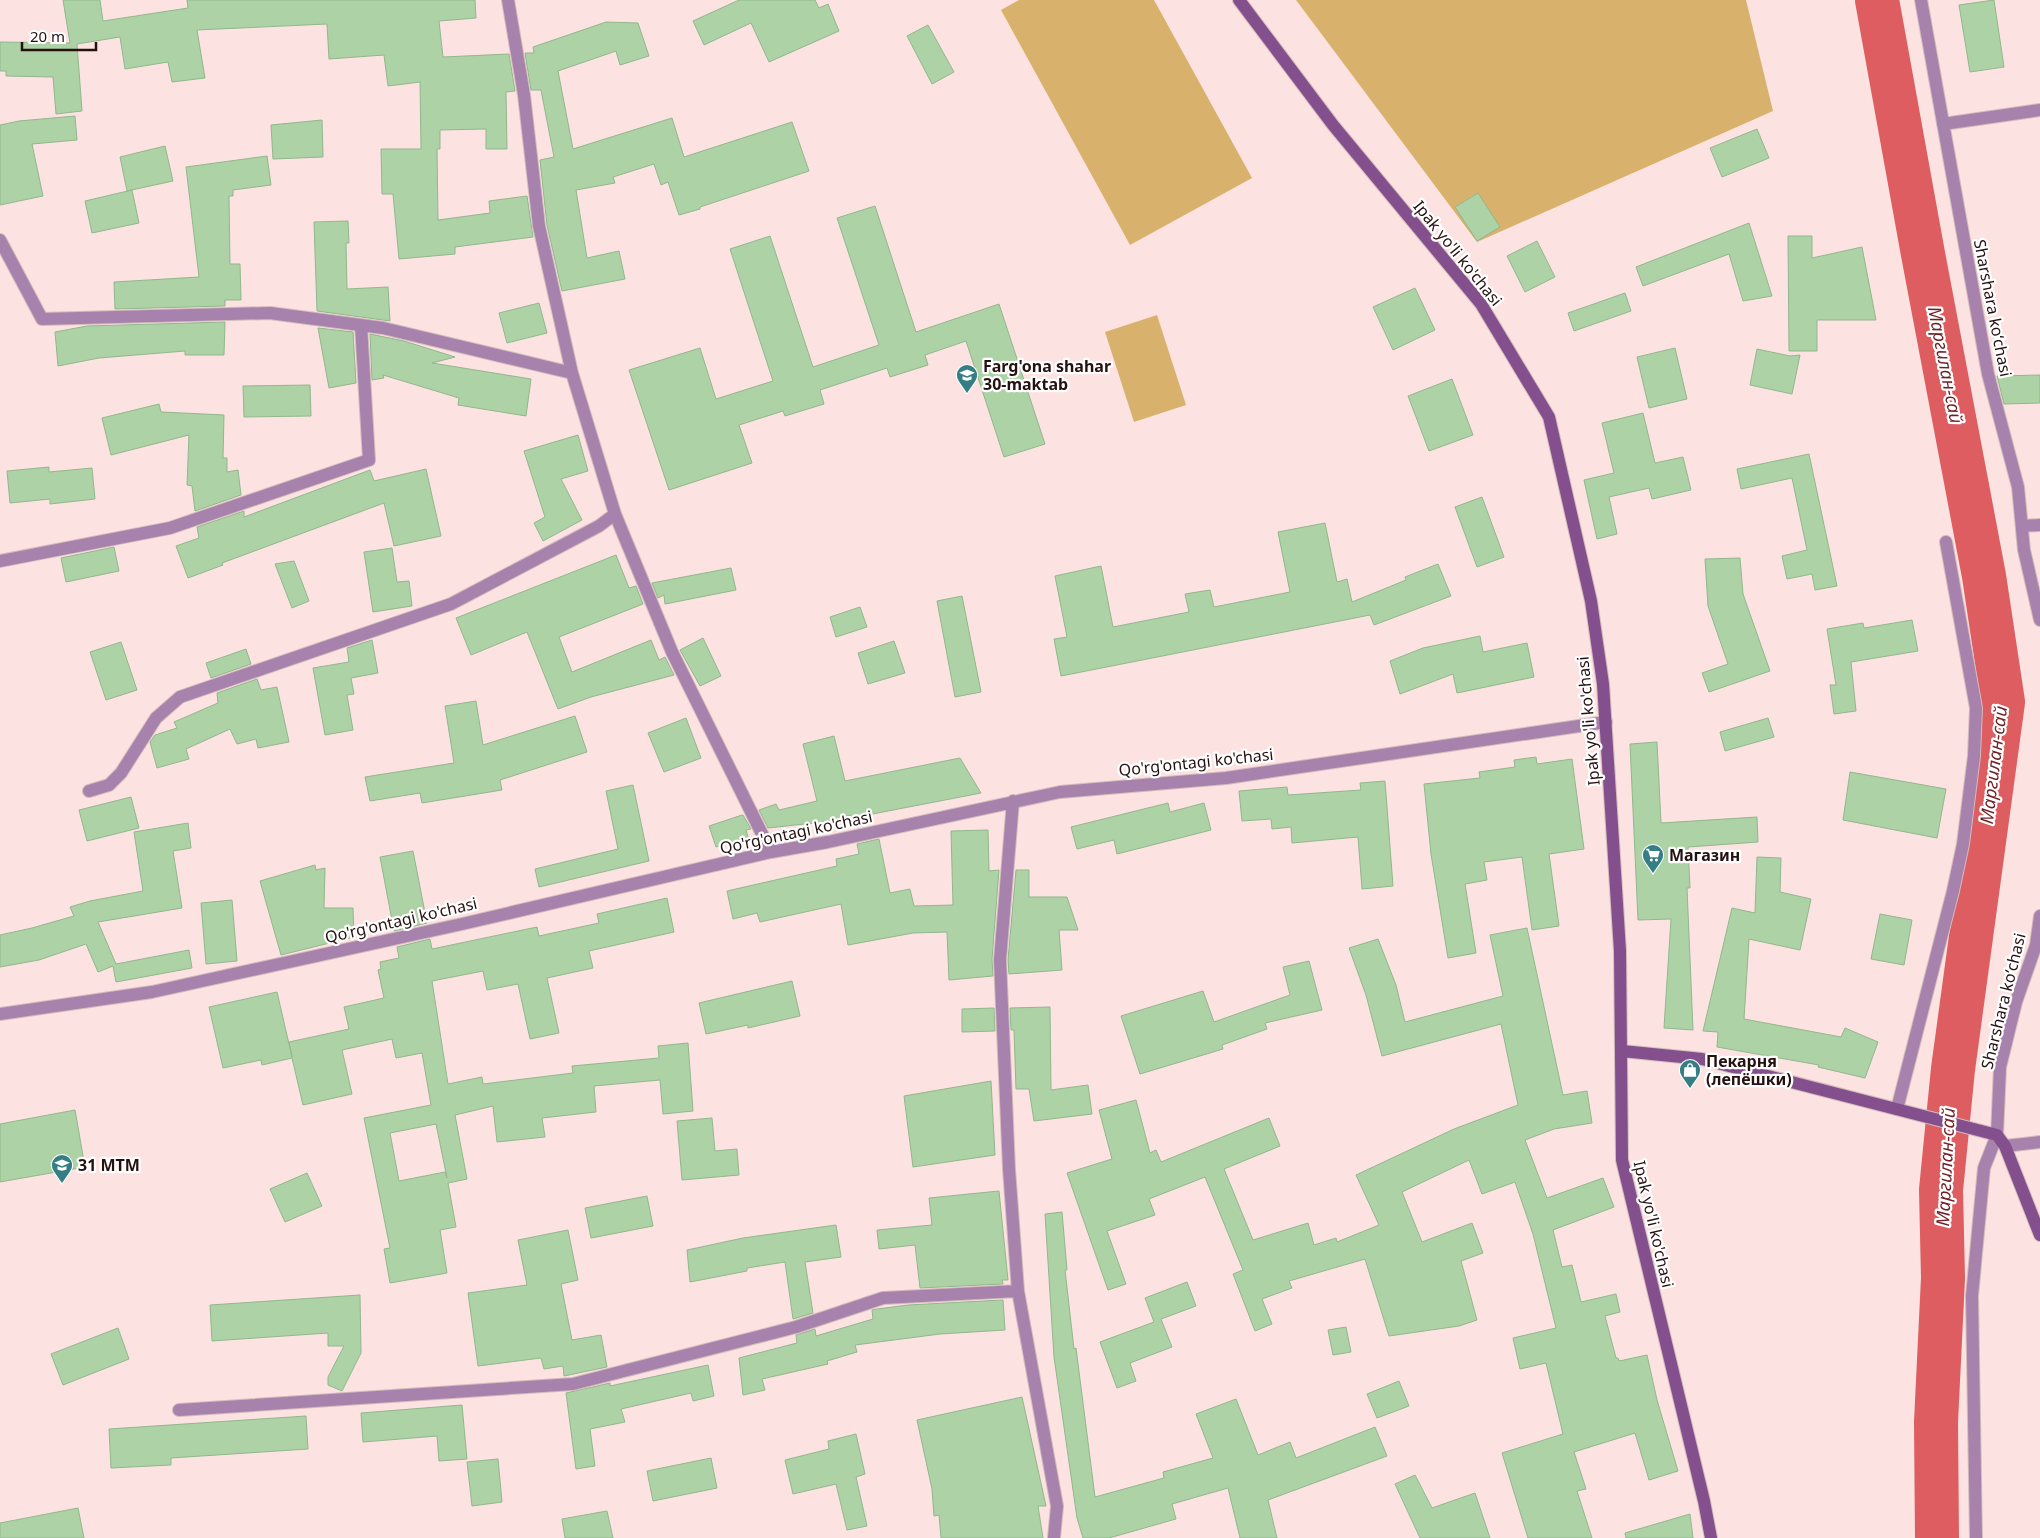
<svg xmlns="http://www.w3.org/2000/svg" width="2040" height="1538" font-family="'Noto Sans',sans-serif">
<style>
.green{fill:#d8b26d}
.lines{fill:none;stroke-linecap:round;stroke-linejoin:round}
.river{stroke:#dd5d60;stroke-width:44}
.building{fill:#acd2a6;stroke:#92b78d;fill-rule:evenodd}
.street-casing{stroke:#d5bcbc;stroke-width:14}
.secondary-casing{stroke:#d5bcbc;stroke-width:14}
.street{stroke:#a682ac;stroke-width:12}
.secondary{stroke:#83508d;stroke-width:12}
.labels{text-anchor:middle;stroke-width:4.5;stroke-linejoin:round;paint-order:stroke}
.street-label{font-size:16px;fill:#261111;stroke:#fff}
.poi-label{font-size:16px;font-weight:bold;fill:#261111;stroke:#fff;text-anchor:start}
.water-label{font-size:18px;font-style:italic;fill:#711f24;stroke:#fff}
</style>
<rect width="100%" height="100%" fill="#fce2e1"/>
<path class="green" d="M 1019,0 L 1154,0 L 1252,178 L 1130,245 L 1001,10 Z
M 1296,0 L 1746,0 L 1773,111 L 1477,242 Z
M 1157,315 L 1186,405 L 1134,422 L 1105,332 Z"/>
<g class="lines">
<path class="river" d="M 1877,0 L 1923,254 L 1984,576 L 2003,702 L 1953,1069 L 1941,1190 L 1943,1278 L 1936,1422 L 1937,1538"/>
</g>
<path class="building" d="M 63,0 L 100,0 L 103,21 L 188,8 L 187,0 L 475,0 L 476,18 L 439,21 L 443,57 L 509,54 L 515,91 L 506,92 L 507,149 L 486,149 L 486,129 L 440,130 L 440,149 L 437,149 L 438,220 L 490,213 L 489,201 L 527,196 L 533,237 L 455,247 L 455,254 L 399,259 L 393,194 L 382,194 L 381,149 L 421,149 L 420,82 L 388,86 L 384,55 L 329,59 L 327,24 L 197,30 L 205,78 L 172,82 L 168,62 L 125,69 L 120,37 L 77,44 L 82,111 L 56,114 L 53,77 L 6,76 L 6,71 L 0,71 L 0,42 L 70,43 Z
M 739,0 L 815,0 L 819,8 L 828,4 L 839,31 L 769,62 L 751,23 L 704,45 L 693,21 Z
M 1994,0 L 2004,67 L 1970,72 L 1959,5 Z
M 606,22 L 638,23 L 649,56 L 620,65 L 616,51 L 558,71 L 573,149 L 672,118 L 684,157 L 792,122 L 809,171 L 700,207 L 700,209 L 679,215 L 668,182 L 661,185 L 654,164 L 613,177 L 615,183 L 576,190 L 587,258 L 619,251 L 625,279 L 562,291 L 547,225 L 540,160 L 554,157 L 541,90 L 531,90 L 525,53 L 534,53 L 533,47 Z
M 928,25 L 954,72 L 932,84 L 907,36 Z
M 75,116 L 77,140 L 32,144 L 43,196 L 0,205 L 0,125 L 19,121 Z
M 322,120 L 323,157 L 273,159 L 271,125 Z
M 1757,129 L 1769,158 L 1722,177 L 1710,148 Z
M 165,146 L 173,181 L 127,191 L 120,157 Z
M 267,156 L 271,185 L 233,190 L 233,196 L 229,196 L 230,264 L 240,264 L 241,300 L 225,300 L 225,306 L 115,309 L 114,282 L 199,277 L 186,167 Z
M 132,190 L 139,223 L 92,233 L 85,201 Z
M 1478,193 L 1500,227 L 1477,241 L 1455,207 Z
M 875,206 L 916,332 L 999,304 L 1045,444 L 1004,457 L 966,341 L 925,355 L 928,365 L 890,377 L 887,368 L 820,390 L 824,404 L 785,416 L 783,411 L 739,425 L 752,463 L 669,490 L 629,370 L 700,348 L 716,399 L 773,381 L 730,249 L 770,236 L 813,367 L 879,345 L 837,218 Z
M 348,221 L 349,243 L 346,243 L 347,289 L 388,287 L 390,321 L 317,311 L 314,222 Z
M 1749,223 L 1772,296 L 1743,301 L 1729,254 L 1643,286 L 1636,267 Z
M 1788,236 L 1812,236 L 1812,258 L 1862,247 L 1876,320 L 1817,320 L 1817,351 L 1789,351 Z
M 1537,241 L 1555,277 L 1525,292 L 1507,256 Z
M 1415,288 L 1435,330 L 1393,350 L 1373,307 Z
M 1625,293 L 1631,311 L 1574,331 L 1568,313 Z
M 539,303 L 547,333 L 507,343 L 499,313 Z
M 225,322 L 224,355 L 185,355 L 185,351 L 99,358 L 58,366 L 55,332 L 87,326 Z
M 318,328 L 353,332 L 356,383 L 329,388 Z
M 370,334 L 404,341 L 455,357 L 432,363 L 531,379 L 526,416 L 458,405 L 459,398 L 383,375 L 384,378 L 372,380 Z
M 1675,348 L 1687,399 L 1649,408 L 1637,357 Z
M 1757,349 L 1790,356 L 1800,355 L 1792,394 L 1750,385 Z
M 2040,375 L 2040,403 L 2004,404 L 1997,376 Z
M 1452,379 L 1473,435 L 1429,451 L 1408,396 Z
M 310,385 L 311,416 L 244,417 L 243,386 Z
M 159,404 L 161,412 L 224,415 L 223,458 L 227,458 L 227,472 L 238,470 L 241,495 L 195,511 L 192,486 L 187,485 L 189,435 L 111,455 L 102,418 Z
M 1643,413 L 1655,463 L 1683,457 L 1691,490 L 1652,499 L 1649,488 L 1609,497 L 1617,534 L 1597,539 L 1584,480 L 1614,473 L 1602,423 Z
M 578,435 L 588,471 L 561,479 L 582,520 L 543,541 L 534,523 L 545,517 L 524,451 Z
M 1809,454 L 1837,586 L 1815,590 L 1812,574 L 1787,579 L 1782,556 L 1807,550 L 1792,478 L 1741,489 L 1737,469 Z
M 49,467 L 49,472 L 92,468 L 95,499 L 50,504 L 50,499 L 10,503 L 7,471 Z
M 426,469 L 441,536 L 394,546 L 384,503 L 222,563 L 223,565 L 188,578 L 176,546 L 199,538 L 197,527 L 244,511 L 244,517 L 370,470 L 374,481 Z
M 1482,497 L 1504,557 L 1477,567 L 1455,507 Z
M 1325,523 L 1337,582 L 1347,579 L 1352,602 L 1406,580 L 1405,577 L 1438,564 L 1451,596 L 1374,625 L 1370,615 L 1061,676 L 1054,639 L 1067,637 L 1055,576 L 1101,566 L 1113,627 L 1189,612 L 1185,594 L 1210,590 L 1214,607 L 1290,592 L 1278,532 Z
M 114,547 L 119,571 L 66,582 L 61,558 Z
M 392,548 L 397,582 L 409,581 L 412,606 L 373,612 L 364,552 Z
M 616,555 L 629,588 L 636,586 L 643,604 L 559,637 L 572,672 L 651,640 L 659,660 L 665,657 L 674,675 L 591,697 L 558,709 L 527,632 L 471,655 L 456,618 Z
M 1740,558 L 1743,594 L 1770,671 L 1709,692 L 1702,673 L 1728,664 L 1708,606 L 1705,559 Z
M 294,561 L 309,601 L 292,608 L 275,564 Z
M 731,568 L 736,590 L 665,604 L 664,595 L 658,598 L 652,583 Z
M 962,596 L 981,692 L 955,697 L 937,601 Z
M 860,607 L 867,627 L 836,637 L 830,617 Z
M 1912,620 L 1918,651 L 1851,662 L 1856,711 L 1834,714 L 1830,685 L 1836,685 L 1827,629 L 1863,623 L 1864,628 Z
M 1480,636 L 1483,652 L 1527,643 L 1534,677 L 1457,693 L 1453,674 L 1400,694 L 1390,661 L 1423,648 Z
M 703,638 L 721,676 L 700,686 L 680,650 Z
M 372,640 L 378,673 L 351,678 L 354,694 L 347,695 L 353,730 L 325,735 L 313,668 L 349,662 L 347,648 Z
M 894,641 L 905,673 L 868,684 L 858,653 Z
M 121,642 L 137,690 L 106,700 L 90,652 Z
M 246,649 L 251,664 L 211,678 L 206,663 Z
M 257,679 L 261,690 L 277,687 L 289,742 L 258,748 L 256,739 L 237,744 L 230,729 L 186,749 L 189,759 L 157,768 L 150,742 L 155,735 L 177,728 L 174,722 L 218,703 L 217,693 Z
M 476,701 L 483,745 L 575,716 L 587,752 L 500,780 L 502,790 L 422,803 L 420,793 L 370,801 L 365,777 L 454,763 L 445,706 Z
M 686,718 L 701,758 L 664,772 L 648,733 Z
M 1768,718 L 1774,737 L 1725,751 L 1720,732 Z
M 834,736 L 845,781 L 960,758 L 981,793 L 852,818 L 851,815 L 823,822 L 768,828 L 759,810 L 776,804 L 779,810 L 817,801 L 803,744 Z
M 1657,742 L 1661,823 L 1757,817 L 1758,842 L 1688,847 L 1690,888 L 1687,888 L 1693,1030 L 1664,1028 L 1671,919 L 1638,920 L 1630,744 Z
M 1536,757 L 1537,764 L 1572,759 L 1584,849 L 1549,854 L 1559,926 L 1532,930 L 1522,857 L 1484,862 L 1487,880 L 1465,884 L 1476,953 L 1448,958 L 1431,854 L 1424,784 L 1480,778 L 1479,772 L 1515,767 L 1514,760 Z
M 1850,772 L 1946,789 L 1937,838 L 1843,820 Z
M 1385,781 L 1393,886 L 1362,889 L 1358,837 L 1292,843 L 1291,827 L 1272,829 L 1271,819 L 1242,821 L 1239,791 L 1287,787 L 1288,795 L 1361,790 L 1360,783 Z
M 633,785 L 649,861 L 539,887 L 535,869 L 618,849 L 606,791 Z
M 131,797 L 139,828 L 87,841 L 79,810 Z
M 1168,803 L 1170,812 L 1204,803 L 1211,830 L 1117,854 L 1114,840 L 1077,849 L 1071,827 Z
M 742,815 L 743,815 L 751,829 L 746,830 L 748,837 L 716,847 L 709,826 Z
M 188,823 L 191,848 L 173,851 L 182,908 L 98,922 L 116,964 L 189,950 L 192,968 L 116,982 L 113,966 L 98,972 L 86,944 L 39,960 L 0,967 L 0,935 L 32,928 L 74,916 L 70,907 L 90,901 L 143,891 L 134,832 Z
M 988,830 L 989,871 L 999,870 L 992,959 L 993,976 L 949,980 L 947,932 L 913,933 L 848,945 L 841,904 L 760,922 L 757,913 L 733,919 L 727,891 L 837,866 L 836,859 L 859,854 L 857,844 L 879,839 L 890,893 L 910,889 L 914,906 L 953,905 L 951,831 Z
M 413,851 L 427,923 L 394,931 L 380,857 Z
M 1757,857 L 1781,858 L 1780,892 L 1811,899 L 1800,950 L 1749,939 L 1744,1019 L 1841,1037 L 1845,1028 L 1878,1042 L 1865,1078 L 1818,1067 L 1819,1065 L 1717,1047 L 1718,1032 L 1703,1031 L 1732,908 L 1755,913 Z
M 315,865 L 316,870 L 325,868 L 324,908 L 353,908 L 354,937 L 281,955 L 260,881 Z
M 1016,870 L 1029,870 L 1029,897 L 1067,897 L 1078,930 L 1059,930 L 1062,970 L 1009,974 L 1008,960 Z
M 667,898 L 674,932 L 589,951 L 593,968 L 547,978 L 559,1033 L 530,1039 L 518,984 L 487,990 L 483,971 L 432,981 L 448,1084 L 482,1077 L 483,1084 L 573,1073 L 572,1066 L 659,1058 L 658,1046 L 688,1043 L 693,1111 L 663,1114 L 660,1080 L 594,1086 L 596,1112 L 542,1118 L 545,1137 L 497,1142 L 493,1106 L 455,1115 L 467,1179 L 448,1183 L 456,1227 L 440,1230 L 447,1273 L 390,1283 L 384,1249 L 390,1248 L 364,1118 L 431,1105 L 422,1053 L 396,1058 L 392,1039 L 342,1050 L 352,1094 L 303,1105 L 292,1058 L 262,1065 L 261,1060 L 223,1068 L 209,1007 L 277,992 L 292,1057 L 289,1042 L 349,1029 L 344,1007 L 384,998 L 378,970 L 381,969 L 380,962 L 399,958 L 397,947 L 430,939 L 432,949 L 537,927 L 539,936 L 599,923 L 597,914 ZM 436,1124 L 447,1178 L 445,1172 L 399,1181 L 390,1133 Z
M 232,900 L 237,961 L 206,964 L 201,903 Z
M 1880,914 L 1912,920 L 1904,965 L 1871,959 Z
M 1527,928 L 1563,1095 L 1587,1091 L 1592,1123 L 1554,1129 L 1525,1140 L 1547,1198 L 1603,1178 L 1614,1207 L 1553,1230 L 1562,1267 L 1572,1265 L 1581,1302 L 1616,1294 L 1620,1312 L 1605,1316 L 1616,1358 L 1618,1358 L 1619,1361 L 1647,1355 L 1657,1400 L 1678,1471 L 1649,1480 L 1635,1433 L 1574,1452 L 1586,1489 L 1577,1491 L 1592,1538 L 1528,1538 L 1502,1453 L 1563,1434 L 1546,1363 L 1520,1369 L 1513,1338 L 1556,1328 L 1533,1234 L 1515,1182 L 1482,1194 L 1469,1160 L 1402,1192 L 1422,1242 L 1472,1223 L 1483,1253 L 1461,1261 L 1477,1320 L 1459,1326 L 1389,1336 L 1365,1259 L 1289,1281 L 1292,1288 L 1262,1299 L 1272,1324 L 1255,1331 L 1233,1274 L 1243,1270 L 1205,1177 L 1149,1199 L 1155,1215 L 1107,1231 L 1126,1284 L 1108,1290 L 1067,1173 L 1112,1159 L 1099,1110 L 1136,1100 L 1150,1153 L 1156,1150 L 1161,1162 L 1269,1118 L 1280,1146 L 1224,1169 L 1253,1240 L 1308,1223 L 1314,1245 L 1336,1238 L 1337,1242 L 1379,1225 L 1356,1175 L 1454,1129 L 1518,1105 L 1501,1024 L 1382,1056 L 1366,995 L 1349,948 L 1378,939 L 1396,985 L 1405,1022 L 1503,996 L 1490,935 Z
M 1309,961 L 1322,1010 L 1265,1023 L 1267,1029 L 1222,1045 L 1223,1049 L 1140,1074 L 1121,1016 L 1203,991 L 1214,1022 L 1290,995 L 1283,967 Z
M 792,981 L 800,1016 L 748,1028 L 748,1025 L 706,1034 L 699,1003 Z
M 1050,1007 L 1051,1090 L 1088,1085 L 1092,1114 L 1034,1121 L 1029,1089 L 1016,1089 L 1014,1030 L 1011,1030 L 1010,1008 Z
M 994,1008 L 995,1031 L 962,1032 L 962,1009 Z
M 991,1081 L 995,1155 L 913,1167 L 904,1096 Z
M 75,1110 L 85,1167 L 0,1182 L 0,1124 Z
M 712,1118 L 715,1151 L 737,1149 L 739,1175 L 682,1180 L 677,1121 Z
M 307,1173 L 322,1206 L 285,1222 L 270,1189 Z
M 999,1191 L 1008,1280 L 1002,1280 L 1003,1284 L 920,1288 L 915,1245 L 879,1249 L 877,1230 L 932,1225 L 929,1198 Z
M 647,1196 L 653,1226 L 591,1238 L 585,1208 Z
M 1062,1212 L 1067,1270 L 1065,1270 L 1074,1349 L 1076,1348 L 1095,1497 L 1164,1478 L 1163,1472 L 1213,1458 L 1196,1414 L 1236,1399 L 1258,1455 L 1290,1442 L 1296,1458 L 1375,1427 L 1387,1456 L 1268,1500 L 1277,1538 L 1240,1538 L 1228,1488 L 1172,1504 L 1176,1519 L 1109,1538 L 1083,1538 L 1077,1518 L 1054,1357 L 1045,1214 Z
M 836,1225 L 841,1257 L 805,1262 L 813,1313 L 793,1319 L 785,1262 L 747,1268 L 747,1271 L 690,1282 L 687,1250 L 743,1238 Z
M 568,1230 L 578,1280 L 561,1284 L 572,1340 L 601,1335 L 607,1367 L 564,1376 L 563,1366 L 544,1369 L 541,1358 L 478,1366 L 468,1293 L 527,1285 L 518,1240 Z
M 1187,1282 L 1196,1306 L 1161,1319 L 1172,1347 L 1130,1363 L 1136,1381 L 1117,1388 L 1100,1342 L 1154,1322 L 1145,1298 Z
M 360,1295 L 361,1353 L 342,1391 L 328,1385 L 328,1377 L 344,1346 L 328,1346 L 328,1333 L 212,1341 L 210,1305 Z
M 1003,1300 L 1005,1330 L 940,1334 L 855,1345 L 857,1352 L 827,1361 L 828,1364 L 762,1379 L 765,1390 L 743,1395 L 739,1358 L 797,1343 L 796,1335 L 815,1329 L 816,1336 L 873,1319 L 872,1310 L 877,1309 L 908,1305 Z
M 1346,1327 L 1351,1352 L 1333,1355 L 1328,1330 Z
M 118,1328 L 129,1359 L 63,1385 L 51,1354 Z
M 708,1365 L 714,1396 L 693,1401 L 691,1393 L 621,1409 L 625,1422 L 590,1429 L 595,1466 L 576,1469 L 566,1393 L 610,1383 L 610,1386 Z
M 1399,1381 L 1409,1406 L 1377,1418 L 1367,1394 Z
M 1022,1397 L 1046,1506 L 1038,1506 L 1043,1538 L 941,1538 L 939,1515 L 934,1516 L 932,1489 L 917,1420 Z
M 462,1405 L 467,1459 L 439,1461 L 437,1436 L 363,1442 L 361,1413 Z
M 306,1416 L 308,1449 L 171,1458 L 171,1465 L 111,1468 L 109,1429 Z
M 856,1434 L 865,1474 L 856,1477 L 867,1526 L 847,1530 L 836,1484 L 793,1494 L 785,1460 L 829,1449 L 828,1441 Z
M 711,1458 L 717,1488 L 653,1501 L 647,1471 Z
M 498,1459 L 502,1502 L 472,1506 L 467,1462 Z
M 1415,1475 L 1432,1508 L 1475,1493 L 1490,1538 L 1420,1538 L 1395,1484 Z
M 78,1508 L 84,1538 L 0,1538 L 0,1523 Z
M 607,1511 L 613,1538 L 565,1538 L 562,1519 Z
M 1690,1514 L 1693,1538 L 1626,1538 L 1625,1533 Z"/>
<g class="lines">
<g class="street-casing">
<path id="street" d="M 508,0 L 524,95 L 539,226 L 572,373 L 615,514 L 672,652 L 771,852
M 1921,0 L 1988,374 L 2018,487 L 2024,550 L 2040,620
M 1943,124 L 2040,110
M 0,240 L 42,319 L 270,313 L 383,328 L 572,373
M 2022,526 L 2040,525
M 0,561 L 170,528 L 369,460 L 361,325
M 89,791 L 109,785 L 121,773 L 156,718 L 180,697 L 451,604 L 599,526 L 615,514
M 1013,801 L 1000,960 L 1009,1169 L 1018,1291 L 1057,1506 L 1054,1538
M 0,1014 L 152,992 L 462,924 L 771,852 L 828,842 L 1060,792 L 1226,778 L 1606,722
M 1897,1109 L 1953,891 L 1963,844 L 1974,756 L 1976,708 L 1946,542
M 2005,1146 L 2040,1142
M 179,1410 L 573,1384 L 796,1327 L 883,1298 L 1018,1291
M 1976,1538 L 1972,1296 L 1984,1168 L 1997,1135 L 2000,1067 L 2016,1002 L 2036,945 L 2040,916"/>
</g>
<g class="secondary-casing">
<path id="secondary" d="M 1239,0 L 1333,125 L 1481,304 L 1549,417 L 1591,601 L 1603,684 L 1620,951 L 1622,1160 L 1704,1501 L 1711,1538
M 1622,1051 L 1702,1059 L 1997,1135 L 2005,1146 L 2040,1235"/>
</g>
<use href="#street" class="street"/>
<use href="#secondary" class="secondary"/>
</g>
<defs>
<g id="school-pin" transform="scale(1.125)"><path d="M0 17L-7.5 6A9.5 9.5 0 1 1 7.5 6Z" fill="#357e83" stroke="#fff"/><path d="M0-5L7-2L0 1L-7-2ZM-4 1L0 2.5L4 1V4Q0 6-4 4Z" fill="#fff"/></g>
<g id="supermarket-pin" transform="scale(1.125)"><path d="M0 17L-7.5 6A9.5 9.5 0 1 1 7.5 6Z" fill="#357e83" stroke="#fff"/><path d="M-6-5.5h2.5l.6 2H6L4.5 2H-2.5L-4.4-4H-6ZM-1.5 3.2a1.3 1.3 0 1 0 .1 0ZM3 3.2a1.3 1.3 0 1 0 .1 0Z" fill="#fff"/></g>
<g id="shop-pin" transform="scale(1.125)"><path d="M0 17L-7.5 6A9.5 9.5 0 1 1 7.5 6Z" fill="#357e83" stroke="#fff"/><path d="M-5-2.5h2.3a2.7 3.5 0 0 1 5.4 0H5L5.5 6h-11ZM-1.5-2.5h3a1.5 2.3 0 0 0-3 0Z" fill="#fff"/></g>
</defs>
<g fill-rule="evenodd">
<use href="#school-pin" x="967" y="375"/>
<use href="#supermarket-pin" x="1653" y="855"/>
<use href="#shop-pin" x="1690" y="1070"/>
<use href="#school-pin" x="62" y="1165"/>
</g>
<g class="labels">
<g class="street-label">
<text transform="translate(1458 253) rotate(51)" y="6">Ipak yo'li ko'chasi</text>
<text transform="translate(1993 308) rotate(79)" y="6">Sharshara koʻchasi</text>
<text transform="translate(1588 721) rotate(-95)" y="6">Ipak yo'li ko'chasi</text>
<text transform="translate(1196 762) rotate(-6)" y="6">Qo'rg'ontagi ko'chasi</text>
<text transform="translate(796 832) rotate(-12)" y="6">Qo'rg'ontagi ko'chasi</text>
<text transform="translate(401 920) rotate(-13)" y="6">Qo'rg'ontagi ko'chasi</text>
<text transform="translate(2003 1001) rotate(-76)" y="6">Sharshara koʻchasi</text>
<text transform="translate(1654 1224) rotate(77)" y="6">Ipak yo'li ko'chasi</text>
</g>
<g class="poi-label">
<text x="983" y="372">Farg'ona shahar<tspan x="983" dy="18">30-maktab</tspan></text>
<text x="1669" y="861">Магазин</text>
<text x="1706" y="1067">Пекарня<tspan x="1706" dy="18">(лепёшки)</tspan></text>
<text x="78" y="1171">31 MTM</text>
</g>
<g class="water-label">
<text transform="translate(1945 365) rotate(79)" y="6">Маргилан-сай</text>
<text transform="translate(1994 765) rotate(-83)" y="6">Маргилан-сай</text>
<text transform="translate(1946 1167) rotate(-87)" y="6">Маргилан-сай</text>
</g>
</g>
<path d="M22 42v8h74v-8" fill="none" stroke="#261111" stroke-width="2.5"/>
<text x="30" y="42" font-size="15" fill="#261111" stroke="#ffffff" stroke-width="4" paint-order="stroke">20 m</text>
</svg>
